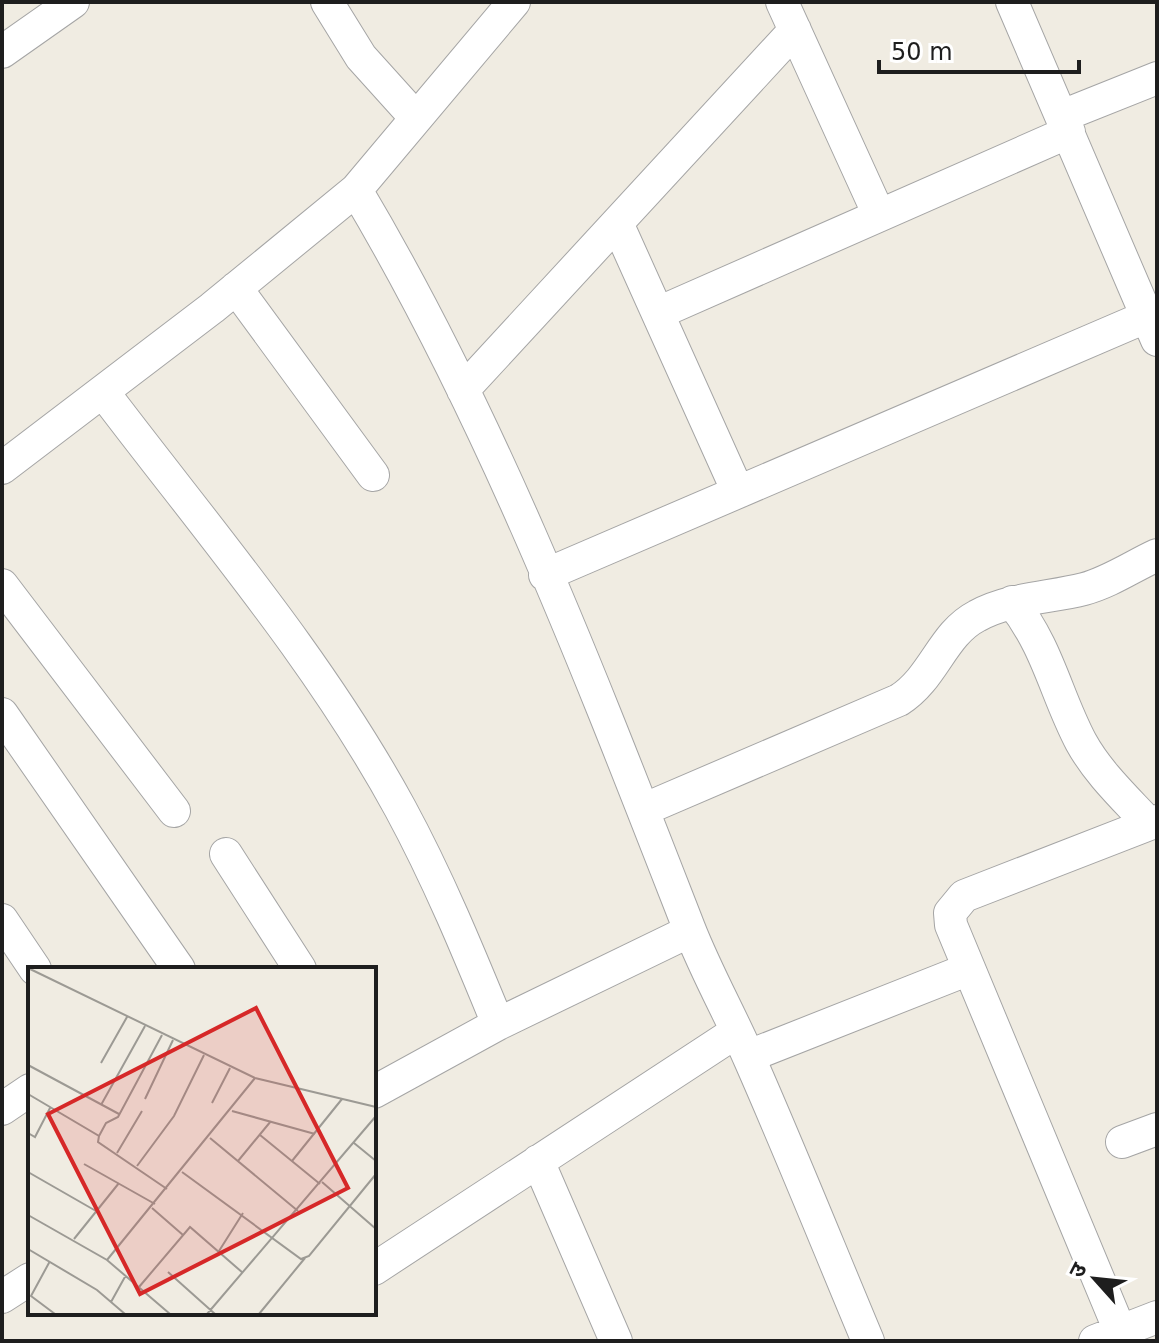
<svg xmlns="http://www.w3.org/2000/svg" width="1159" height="1343" font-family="'DejaVu Sans','Noto Sans Devanagari',sans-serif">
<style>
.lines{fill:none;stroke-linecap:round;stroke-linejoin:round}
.minor-casing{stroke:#a5a5a5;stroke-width:34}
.minor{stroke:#fff;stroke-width:32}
.inset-road{fill:none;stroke:#9c9a94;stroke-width:2}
.view{fill:#d62828;fill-opacity:0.15;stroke:#d62828;stroke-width:4}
.inset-edge{fill:none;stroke:#1e1e1e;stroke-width:4}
</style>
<rect width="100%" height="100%" fill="#f0ece2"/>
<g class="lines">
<g class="minor-casing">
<path id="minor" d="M 327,2 L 361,57 L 416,118
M 782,2 L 879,215
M 1012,2 L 1157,340
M 2,52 L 73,2
M 1062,116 L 1157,78
M 356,190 C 494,422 591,677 689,928 C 707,974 731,1016 750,1060 C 791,1153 829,1248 868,1341
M 617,223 L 738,492
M 236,288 L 373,475
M 658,313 L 1069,132
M 463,390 L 795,30
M 103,392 C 205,527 319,659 400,808 C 438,878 468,951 498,1024
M 2,468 L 212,308 L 356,190 L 514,2
M 545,575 L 1148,316
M 2,585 L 174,811
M 1012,602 C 1048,647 1056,695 1081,742 C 1098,773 1125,798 1149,824
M 2,714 L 179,969
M 645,809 L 899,700 C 934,678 942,634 977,616 C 1010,598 1049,598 1084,589 C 1110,582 1133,566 1157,555
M 226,854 L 300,969
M 2,920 L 35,969
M 749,1056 L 969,969
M 374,1092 L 498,1024 L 690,931
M 2,1109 L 30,1090
M 1122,1142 L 1157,1129
M 538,1161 L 616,1341
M 374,1269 L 736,1032
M 2,1297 L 30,1279
M 1120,1331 L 951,925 L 950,913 L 964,896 L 1157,821
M 1095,1341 L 1157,1317"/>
</g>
<use href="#minor" class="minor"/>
</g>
<g transform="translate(28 967)">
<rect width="348" height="348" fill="#f0ece2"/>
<path class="inset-road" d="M 0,1 L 227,111 L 348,140M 73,96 L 99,50M 0,98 L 91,147M 0,127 L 71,169 L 70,175 L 139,222M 117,132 L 145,73M 184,136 L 202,101M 73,138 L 117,59M 204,144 L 287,167M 0,166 L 7,170 L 22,141M 232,168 L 292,217M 71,169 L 78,156 L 90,150 L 134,68M 182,171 L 270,244M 326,176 L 348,194M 89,186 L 114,144M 210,194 L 243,154M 264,194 L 314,132M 56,197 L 127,237M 109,199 L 146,149 L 176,88M 0,205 L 68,244M 154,205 L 273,292 L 281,289 L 348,207M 294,215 L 348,262M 124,241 L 155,268M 0,248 L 79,293 L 142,347M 46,272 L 91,216M 0,282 L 69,323 L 97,347M 191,284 L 215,246M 79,293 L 227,111M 22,294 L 3,329 L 27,347M 140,305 L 187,347M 111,320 L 162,260 L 215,306M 83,335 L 98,308M 179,347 L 348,149M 231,347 L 277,291"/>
<path class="view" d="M 228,41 L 320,221 L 112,327 L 20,147 Z"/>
<rect width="348" height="348" class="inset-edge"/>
</g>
<rect width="1159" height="1343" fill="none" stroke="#1e1e1e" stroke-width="8"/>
<g transform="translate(1095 1279) rotate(297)" stroke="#ffffff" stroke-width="6" paint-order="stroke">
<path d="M0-6L14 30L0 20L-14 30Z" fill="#1e1e1e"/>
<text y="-12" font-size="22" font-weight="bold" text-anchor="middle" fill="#1e1e1e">उ</text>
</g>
<path d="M879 60v12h200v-12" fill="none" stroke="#1e1e1e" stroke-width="4"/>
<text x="891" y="60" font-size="24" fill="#1e1e1e" stroke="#ffffff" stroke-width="6" paint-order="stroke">50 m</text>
</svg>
